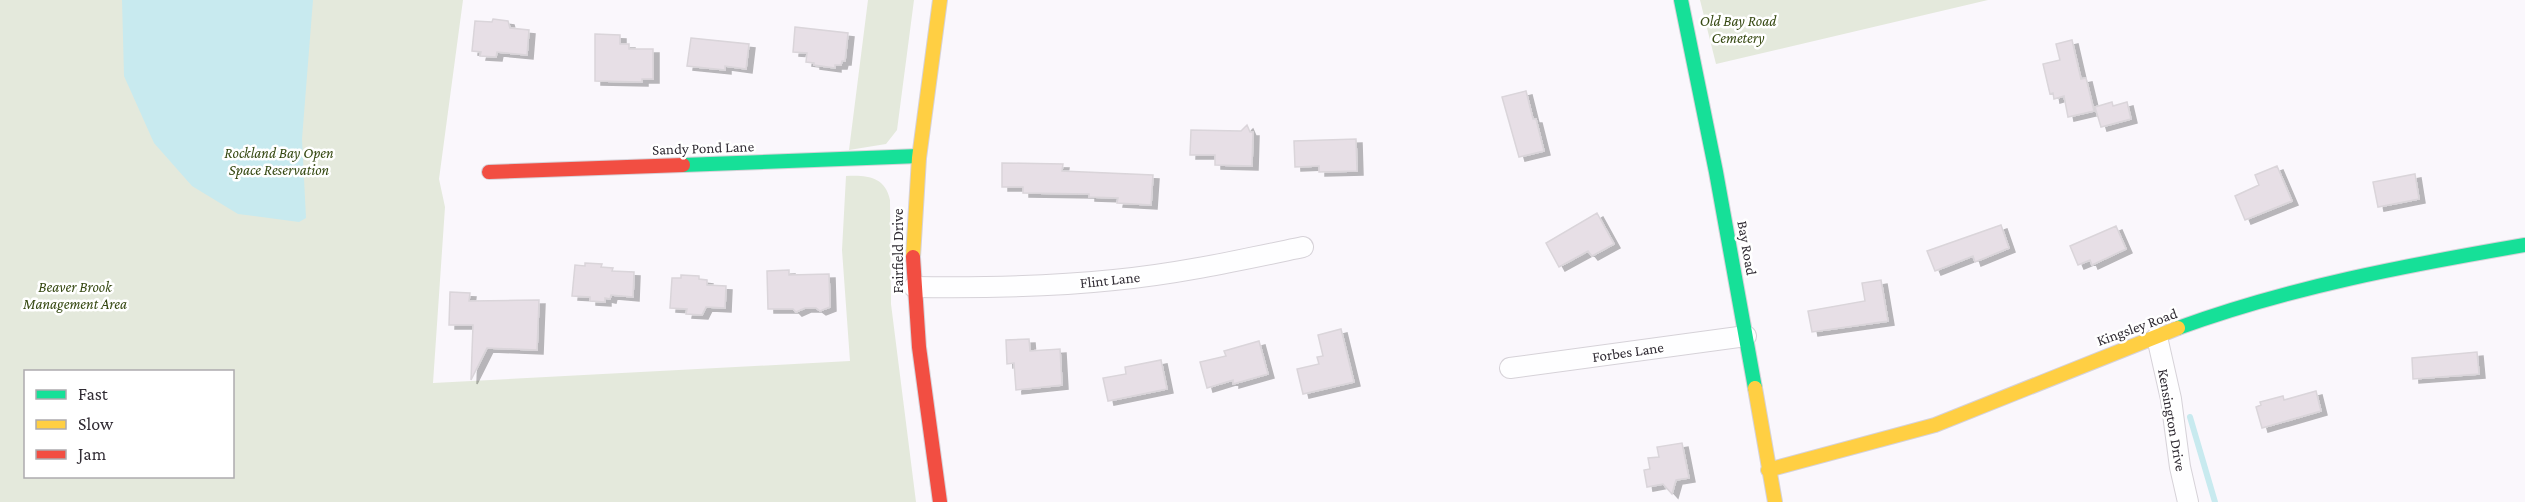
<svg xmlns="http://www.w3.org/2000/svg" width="2525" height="502" font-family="'Crimson Pro',serif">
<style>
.green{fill:#e4e9dc;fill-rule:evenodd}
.water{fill:#c8eaef}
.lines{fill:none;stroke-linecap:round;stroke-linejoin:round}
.stream{stroke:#c8eaef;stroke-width:6}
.building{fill:#e7dfe6;stroke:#dad5da;stroke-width:1.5;filter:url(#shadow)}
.street-casing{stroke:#d6d2d8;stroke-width:22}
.fast-casing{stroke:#d6d2d8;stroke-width:16}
.slow-casing{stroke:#d6d2d8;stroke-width:16}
.jam-casing{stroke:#d6d2d8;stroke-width:16}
.street{stroke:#fefeff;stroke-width:20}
.fast{stroke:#16e098;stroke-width:14}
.slow{stroke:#ffcf43;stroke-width:14}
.jam{stroke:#f24e42;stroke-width:14}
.labels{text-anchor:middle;stroke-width:5;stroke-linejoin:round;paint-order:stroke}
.park-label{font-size:15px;font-style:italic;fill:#364912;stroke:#fff}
.street-label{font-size:15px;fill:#312c34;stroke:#fff}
</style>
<defs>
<filter id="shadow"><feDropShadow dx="6" dy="4" stdDeviation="0" flood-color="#0004"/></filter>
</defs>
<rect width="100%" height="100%" fill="#faf7fc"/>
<path class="green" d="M 0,0 L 463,0 L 439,179 L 445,207 L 433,383 L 850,361 L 842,250 L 846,176 C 866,175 885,176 890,200 L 891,304 L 916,502 L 0,502 ZM 26,372 L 232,372 L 232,476 L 26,476 Z
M 868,0 L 914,0 L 897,130 L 886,144 L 849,150 Z
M 1700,0 L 1988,0 L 1716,64 Z"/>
<path class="water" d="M 122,0 L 313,0 L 302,139 L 306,218 L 299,222 L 238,214 L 192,186 L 154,143 L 124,76 Z"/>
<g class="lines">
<path class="stream" d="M 2190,417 L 2215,502"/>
</g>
<path class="building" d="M 493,19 L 508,21 L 510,28 L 529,30 L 527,55 L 497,52 L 496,57 L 480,56 L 481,52 L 472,51 L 475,21 L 492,22 Z
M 795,27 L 848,33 L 845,61 L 842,61 L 841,65 L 835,65 L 835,68 L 814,65 L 814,63 L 806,62 L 807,53 L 793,52 Z
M 595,34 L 620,35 L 620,44 L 629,44 L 629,49 L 653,49 L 653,79 L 642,79 L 642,82 L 595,81 Z
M 691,38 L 749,44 L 746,69 L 725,66 L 725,70 L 687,66 Z
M 2072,40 L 2081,79 L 2086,78 L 2094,111 L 2068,117 L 2064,96 L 2054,99 L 2053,93 L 2050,94 L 2043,64 L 2060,60 L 2056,44 Z
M 1526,91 L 1533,119 L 1536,119 L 1544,151 L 1519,157 L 1502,97 Z
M 2112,102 L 2113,106 L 2127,102 L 2131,119 L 2101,127 L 2095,107 Z
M 1247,125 L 1250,132 L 1253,132 L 1252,166 L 1215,165 L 1215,155 L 1190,155 L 1191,130 L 1241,131 Z
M 1356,139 L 1357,171 L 1319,172 L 1319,166 L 1295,167 L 1294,141 Z
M 1002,163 L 1063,164 L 1062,171 L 1153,175 L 1151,205 L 1117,203 L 1118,198 L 1089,197 L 1089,194 L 1023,193 L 1023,187 L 1002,187 Z
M 2277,166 L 2292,201 L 2245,220 L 2235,196 L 2259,185 L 2255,175 Z
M 2415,174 L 2419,199 L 2378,207 L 2373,182 Z
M 1597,213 L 1614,244 L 1592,256 L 1588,251 L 1559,267 L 1546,243 Z
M 2001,225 L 2009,248 L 1975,262 L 1973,256 L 1935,271 L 1927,251 Z
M 2116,226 L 2126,249 L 2092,265 L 2090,260 L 2078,265 L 2070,246 Z
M 585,263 L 602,264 L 601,267 L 613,268 L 612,271 L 634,272 L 633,297 L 611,295 L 610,299 L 605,298 L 605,302 L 590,301 L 590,297 L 572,296 L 575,265 L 585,266 Z
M 789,270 L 789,275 L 829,274 L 830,307 L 820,311 L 816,308 L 805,308 L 796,312 L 793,309 L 768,309 L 767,271 Z
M 681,275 L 699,276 L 699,279 L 707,280 L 707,285 L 726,286 L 725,308 L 706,307 L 702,315 L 686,314 L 687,309 L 670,308 L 672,278 L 681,278 Z
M 1881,280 L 1888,321 L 1812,332 L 1808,311 L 1865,301 L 1862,283 Z
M 450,292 L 470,293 L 469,301 L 539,300 L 537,350 L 487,348 L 471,380 L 473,325 L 449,325 Z
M 1341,329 L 1354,382 L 1303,394 L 1297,369 L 1319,364 L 1317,357 L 1323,356 L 1318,335 Z
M 1029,339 L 1030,351 L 1060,349 L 1062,385 L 1016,390 L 1014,363 L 1007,364 L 1006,340 Z
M 1259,341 L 1268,374 L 1233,384 L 1233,380 L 1207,388 L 1200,362 L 1226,356 L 1224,351 Z
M 2477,352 L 2479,374 L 2413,379 L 2412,358 Z
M 1161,360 L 1167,389 L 1108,401 L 1103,378 L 1126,374 L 1125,367 Z
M 2316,391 L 2321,411 L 2262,428 L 2256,407 L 2261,405 L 2260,402 L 2283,396 L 2284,400 Z
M 1682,443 L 1689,478 L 1676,480 L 1672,494 L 1663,484 L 1647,487 L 1644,470 L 1650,469 L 1648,458 L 1659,457 L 1657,447 Z"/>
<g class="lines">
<g class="street-casing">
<path id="street" d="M 914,287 C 981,288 1047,287 1114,280 C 1178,274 1241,260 1303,247
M 2157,337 L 2171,399 L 2180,467 L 2188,502
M 1510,368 L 1746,336"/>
</g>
<g class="fast-casing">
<path id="fast" d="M 1681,0 L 1716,172 L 1755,388
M 683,165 L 919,156
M 2178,328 C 2290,287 2408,265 2525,245"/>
</g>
<g class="slow-casing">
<path id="slow" d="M 913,257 L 919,158 L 940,0
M 1755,388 L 1775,502
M 1768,470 L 1935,425 L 2178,328"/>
</g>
<g class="jam-casing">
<path id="jam" d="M 489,172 L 683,165
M 913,257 L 919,347 L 940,502"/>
</g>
<use href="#street" class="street"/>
<use href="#fast" class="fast"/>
<use href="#slow" class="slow"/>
<use href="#jam" class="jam"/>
</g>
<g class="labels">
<g class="park-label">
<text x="1738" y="26">Old Bay Road<tspan x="1738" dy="17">Cemetery</tspan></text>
<text x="279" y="158">Rockland Bay Open<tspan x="279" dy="17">Space Reservation</tspan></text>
<text x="75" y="292">Beaver Brook<tspan x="75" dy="17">Management Area</tspan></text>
</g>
<g class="street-label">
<text transform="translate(703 148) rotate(-2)" y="5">Sandy Pond Lane</text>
<text transform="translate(1747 248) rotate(80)" y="5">Bay Road</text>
<text transform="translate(898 251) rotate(-90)" y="5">Fairfield Drive</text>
<text transform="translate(1110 280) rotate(-6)" y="5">Flint Lane</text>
<text transform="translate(2137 327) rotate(-20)" y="5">Kingsley Road</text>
<text transform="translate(1628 352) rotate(-8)" y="5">Forbes Lane</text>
<text transform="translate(2172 420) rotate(80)" y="5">Kensington Drive</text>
</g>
</g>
<rect x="24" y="370" width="210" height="108" fill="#ffffff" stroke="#adabae" stroke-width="1.5"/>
<rect x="36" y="390" width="30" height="9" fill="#16e098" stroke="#adabae" stroke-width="1.5"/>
<text x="78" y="400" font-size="18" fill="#312c34">Fast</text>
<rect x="36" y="420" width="30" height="9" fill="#ffcf43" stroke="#adabae" stroke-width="1.5"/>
<text x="78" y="430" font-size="18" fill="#312c34">Slow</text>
<rect x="36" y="450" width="30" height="9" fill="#f24e42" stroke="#adabae" stroke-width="1.5"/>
<text x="78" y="460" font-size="18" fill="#312c34">Jam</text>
</svg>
